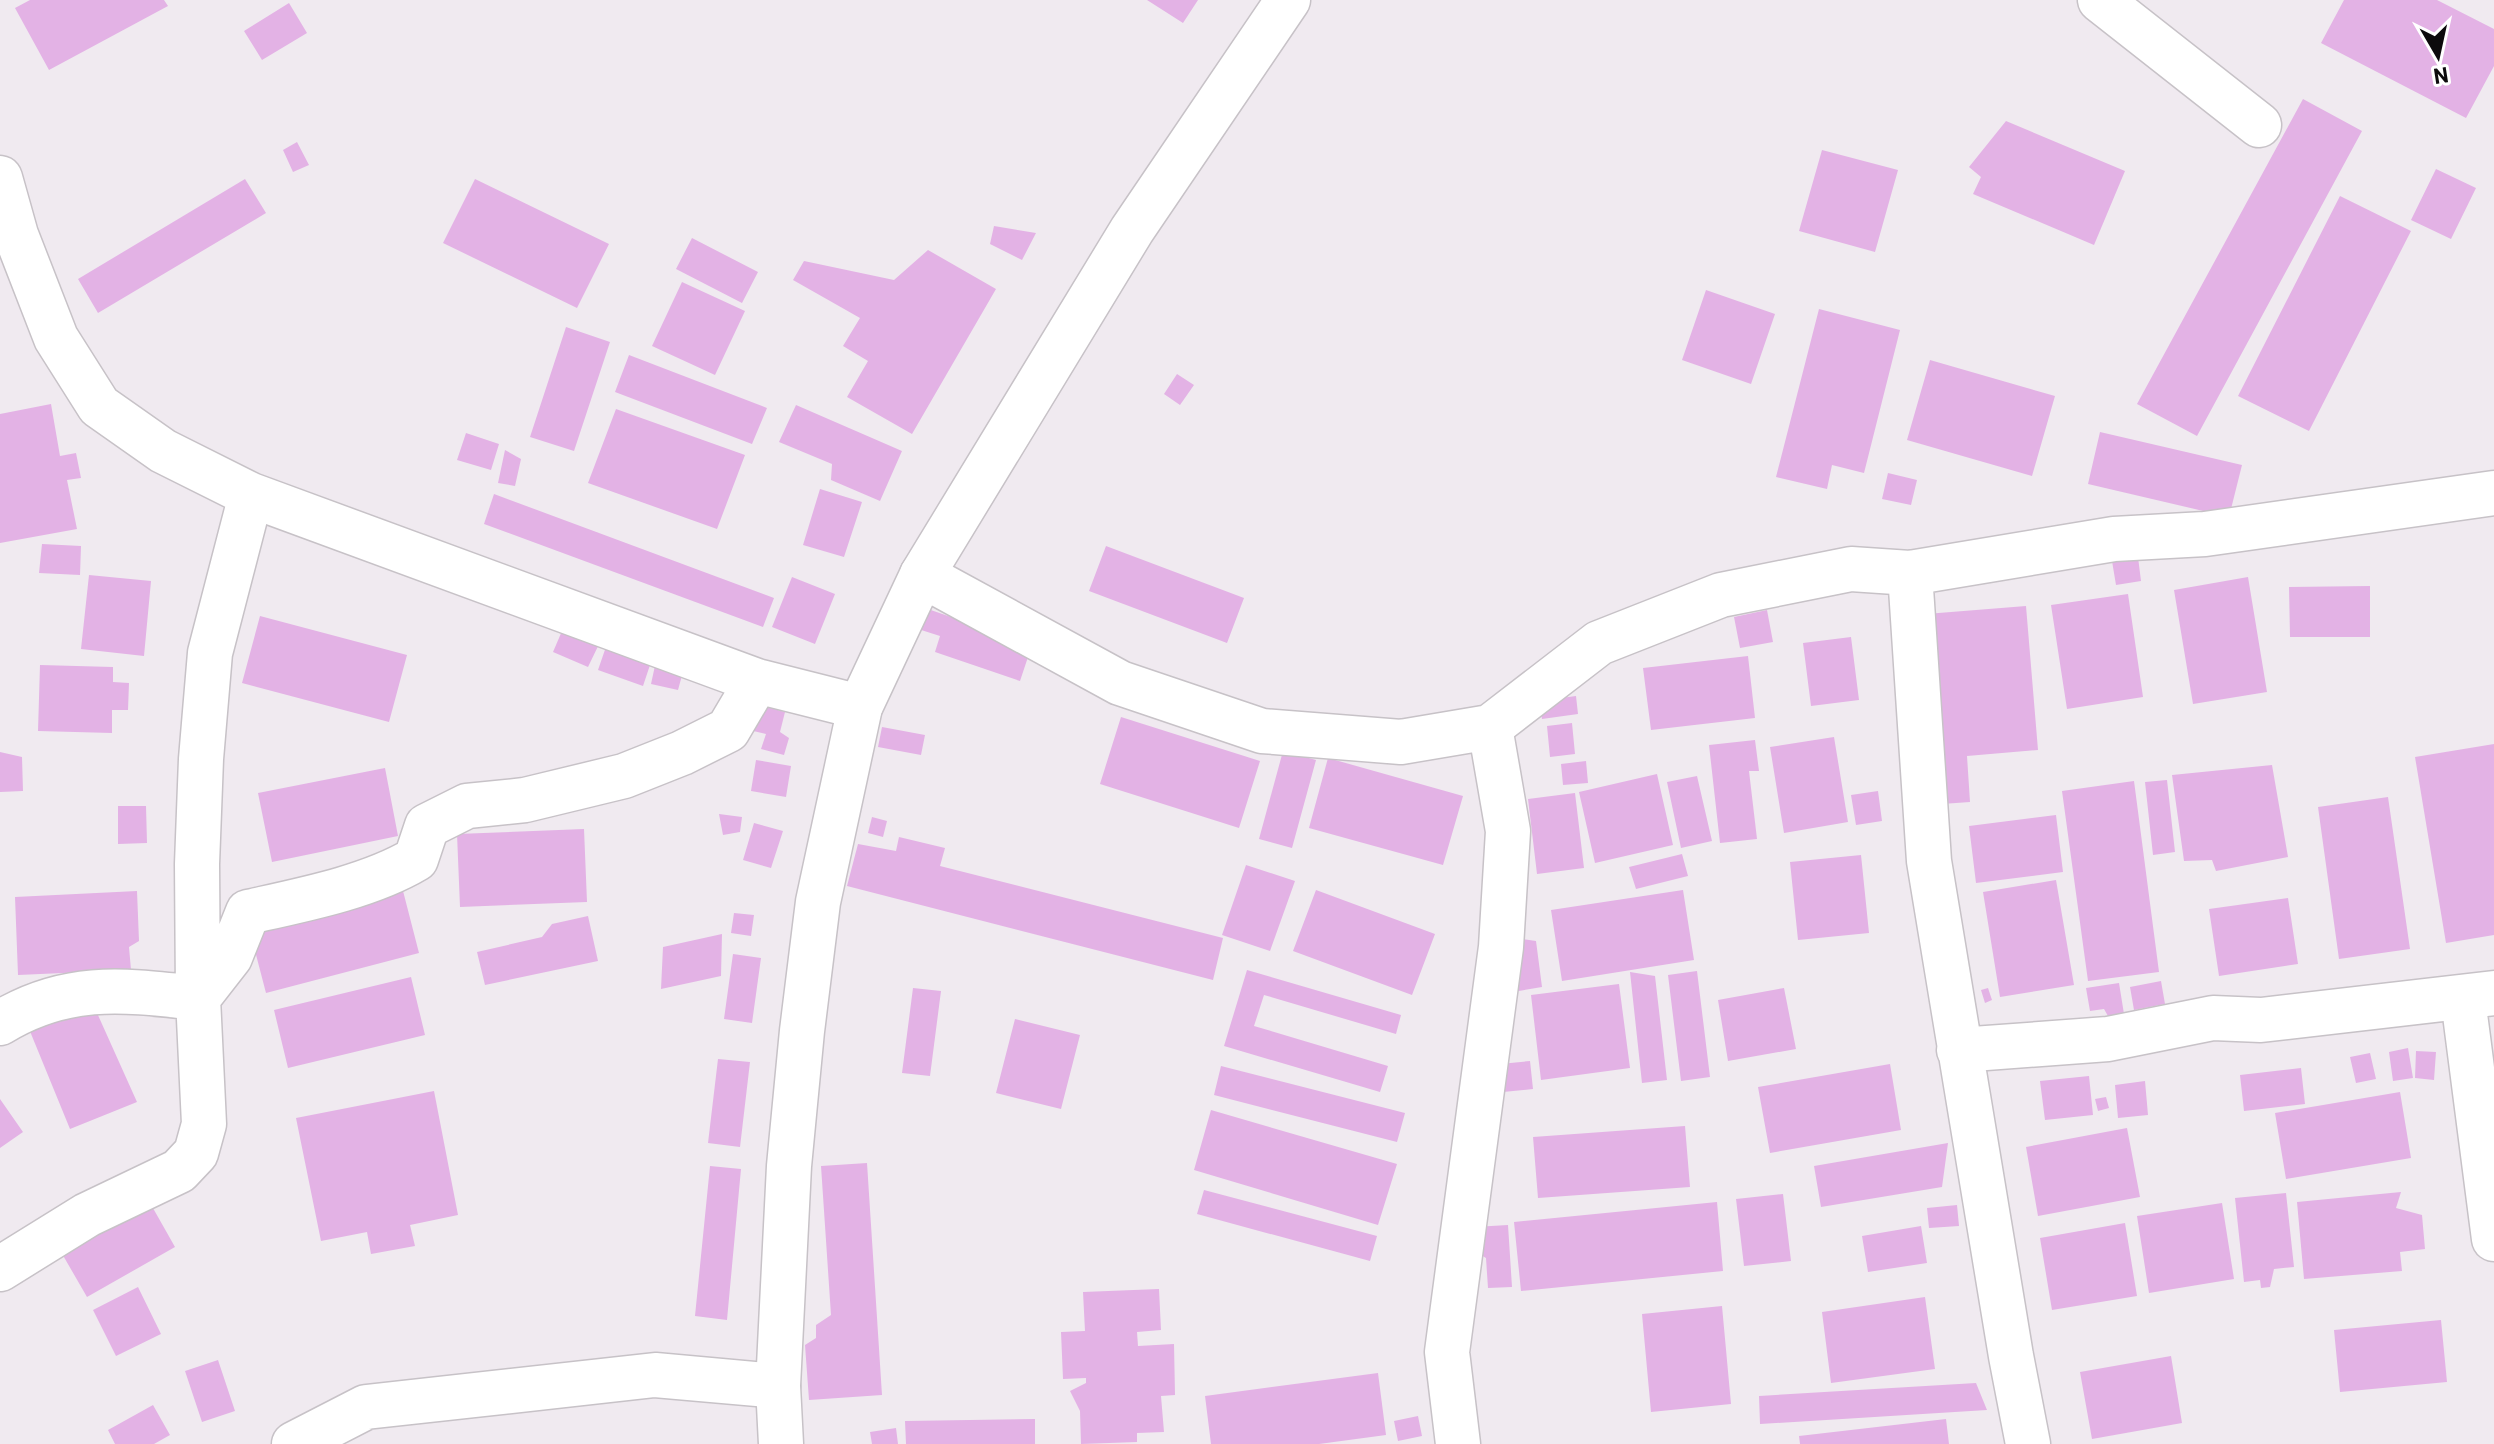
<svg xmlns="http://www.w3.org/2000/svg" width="2494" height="1444" font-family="Barlow,sans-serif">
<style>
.building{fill:#e3b2e5}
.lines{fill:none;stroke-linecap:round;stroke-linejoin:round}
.street-casing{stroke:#c7c2c7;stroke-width:47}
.secondary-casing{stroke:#c7c2c7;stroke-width:47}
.street{stroke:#fff;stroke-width:44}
.secondary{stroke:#fff;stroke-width:44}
</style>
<rect width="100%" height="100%" fill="#f0eaf0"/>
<path class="building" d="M 30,0 L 164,0 L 168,6 L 49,70 L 15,8 Z
M 1147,0 L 1198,0 L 1183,23 Z
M 2344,0 L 2437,0 L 2494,29 L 2494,66 L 2466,118 L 2321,43 Z
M 289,3 L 307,33 L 262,60 L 244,31 Z
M 2303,99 L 2362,131 L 2197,436 L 2137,404 Z
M 2006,121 L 2125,171 L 2094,245 L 1973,194 L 1981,177 L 1969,167 Z
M 297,142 L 309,165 L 293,172 L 283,150 Z
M 1822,150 L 1898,170 L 1875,252 L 1799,231 Z
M 2436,169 L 2476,188 L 2451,239 L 2411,220 Z
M 245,179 L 266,213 L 98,313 L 78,279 Z
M 475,179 L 609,244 L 577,308 L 443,243 Z
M 2340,196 L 2411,231 L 2309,431 L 2238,396 Z
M 994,226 L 1036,233 L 1022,260 L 990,244 Z
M 692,238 L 758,272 L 742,303 L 676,269 Z
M 928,250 L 996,289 L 912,434 L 847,397 L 868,361 L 843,346 L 860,318 L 793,280 L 804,261 L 894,280 Z
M 682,282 L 745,311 L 715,375 L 652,346 Z
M 1706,290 L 1775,314 L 1751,384 L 1682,360 Z
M 1819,309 L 1900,330 L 1864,473 L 1832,465 L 1827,489 L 1776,477 Z
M 566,327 L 610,342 L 574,451 L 530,437 Z
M 629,355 L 767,408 L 752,444 L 615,392 Z
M 1930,360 L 2055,396 L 2032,476 L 1907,440 Z
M 1177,374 L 1194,385 L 1180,405 L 1164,394 Z
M 51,404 L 60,456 L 76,453 L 81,478 L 67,480 L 77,529 L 0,543 L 0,414 Z
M 796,405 L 902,451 L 880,501 L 831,480 L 832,464 L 779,442 Z
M 616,409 L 745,455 L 717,529 L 588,483 Z
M 2100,432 L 2242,465 L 2229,517 L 2088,484 Z
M 466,433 L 499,444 L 491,470 L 457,460 Z
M 505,450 L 521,459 L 515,486 L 498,483 Z
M 1888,473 L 1917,480 L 1911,505 L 1882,499 Z
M 820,489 L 862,502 L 844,557 L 803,545 Z
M 494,494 L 774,598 L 763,627 L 484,524 Z
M 42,544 L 81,546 L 80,575 L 39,573 Z
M 1106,546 L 1244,598 L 1227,643 L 1089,591 Z
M 2138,557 L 2141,581 L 2116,585 L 2112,561 Z
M 89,575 L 151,581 L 144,656 L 81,649 Z
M 792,577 L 835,594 L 815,644 L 772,627 Z
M 2248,577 L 2267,692 L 2193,704 L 2174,590 Z
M 2370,586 L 2370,637 L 2290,637 L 2289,587 Z
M 2128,594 L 2143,697 L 2067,709 L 2051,605 Z
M 2026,606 L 2038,750 L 1967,756 L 1970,802 L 1942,804 L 1926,614 Z
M 925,608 L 1032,645 L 1020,681 L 935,652 L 940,636 L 918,629 Z
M 1767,610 L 1773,642 L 1740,648 L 1734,617 Z
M 260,616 L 407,655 L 389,722 L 242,683 Z
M 565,624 L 601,640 L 588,667 L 553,652 Z
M 1851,637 L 1859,700 L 1811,706 L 1803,643 Z
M 608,641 L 653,656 L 643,686 L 598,670 Z
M 1748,656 L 1755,718 L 1651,730 L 1643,668 Z
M 656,661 L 684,668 L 678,690 L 651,684 Z
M 40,665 L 113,667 L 113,682 L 129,683 L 128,710 L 112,710 L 112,733 L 38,731 Z
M 1576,696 L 1578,714 L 1542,719 L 1539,701 Z
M 756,704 L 785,712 L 780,732 L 789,738 L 784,755 L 761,749 L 766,734 L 749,730 Z
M 1121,717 L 1260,761 L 1239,828 L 1100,784 Z
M 1572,723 L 1575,754 L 1550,757 L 1547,726 Z
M 882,727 L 925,735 L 921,755 L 878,747 Z
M 1834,737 L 1848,822 L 1784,833 L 1770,747 Z
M 1755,740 L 1759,771 L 1749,771 L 1757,839 L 1720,843 L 1709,745 Z
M 2494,744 L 2494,935 L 2446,943 L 2415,757 Z
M 1283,751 L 1316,760 L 1292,848 L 1259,839 Z
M 0,752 L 22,757 L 23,791 L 0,792 Z
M 1328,758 L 1463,796 L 1443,865 L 1309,828 Z
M 756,760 L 791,766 L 786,797 L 751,791 Z
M 1586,761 L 1588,783 L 1563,785 L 1561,764 Z
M 2272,765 L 2288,857 L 2216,871 L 2212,860 L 2184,861 L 2172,775 Z
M 385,768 L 398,836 L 272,862 L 258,793 Z
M 1657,774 L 1673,845 L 1595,863 L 1579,792 Z
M 1697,776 L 1712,841 L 1681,848 L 1667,782 Z
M 2167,780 L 2175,852 L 2153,855 L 2145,782 Z
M 2134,781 L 2159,972 L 2088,981 L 2062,791 Z
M 1878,791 L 1882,821 L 1856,825 L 1851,795 Z
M 1575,793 L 1584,868 L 1537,874 L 1528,799 Z
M 2388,797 L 2410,949 L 2339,959 L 2318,807 Z
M 118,806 L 146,806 L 147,843 L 118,844 Z
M 719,814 L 742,817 L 740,832 L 723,835 Z
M 2056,815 L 2063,872 L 1976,883 L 1969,826 Z
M 872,817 L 887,821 L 883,837 L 868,833 Z
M 754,823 L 783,831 L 771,868 L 743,860 Z
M 584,829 L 587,902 L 460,907 L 457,834 Z
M 899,837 L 945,848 L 940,866 L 1223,938 L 1213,980 L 847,886 L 858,844 L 896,851 Z
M 1682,854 L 1688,876 L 1636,889 L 1629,867 Z
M 1861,855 L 1869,933 L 1798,940 L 1790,862 Z
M 1246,865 L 1295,881 L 1270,951 L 1222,935 Z
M 2056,880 L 2074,985 L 2000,997 L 1983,892 Z
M 402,887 L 419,953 L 266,993 L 249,928 Z
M 1316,890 L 1435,934 L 1412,995 L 1293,951 Z
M 1683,890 L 1694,960 L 1562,981 L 1551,910 Z
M 137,891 L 139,941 L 129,947 L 131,970 L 18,975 L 15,897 Z
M 2288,898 L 2298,964 L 2219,976 L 2209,909 Z
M 734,913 L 754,915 L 751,936 L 731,933 Z
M 588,916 L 598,961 L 485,985 L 477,952 L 542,937 L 552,924 Z
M 722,934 L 721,976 L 661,989 L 663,947 Z
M 1523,939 L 1536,941 L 1542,987 L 1513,992 Z
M 733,954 L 761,958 L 752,1023 L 724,1019 Z
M 1247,970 L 1401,1015 L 1396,1034 L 1264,995 L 1254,1026 L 1388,1066 L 1380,1092 L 1224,1046 Z
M 1697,971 L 1710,1077 L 1681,1081 L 1668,975 Z
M 1630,972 L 1655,976 L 1667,1080 L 1642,1083 Z
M 411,977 L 425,1035 L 288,1068 L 274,1010 Z
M 2161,981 L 2165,1004 L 2134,1010 L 2130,987 Z
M 2119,983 L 2124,1014 L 2108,1016 L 2104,1009 L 2090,1011 L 2086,988 Z
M 1619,984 L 1630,1068 L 1541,1080 L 1531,995 Z
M 913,988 L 941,991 L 930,1076 L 902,1073 Z
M 1784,988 L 1796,1049 L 1728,1061 L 1718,1000 Z
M 1988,988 L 1992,1000 L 1985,1003 L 1981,990 Z
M 93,1004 L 137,1102 L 70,1129 L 27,1024 Z
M 1015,1019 L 1080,1035 L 1061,1109 L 996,1093 Z
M 2408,1048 L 2413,1078 L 2393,1081 L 2389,1052 Z
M 2416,1051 L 2436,1052 L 2434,1080 L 2415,1078 Z
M 2370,1053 L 2376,1079 L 2356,1083 L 2350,1057 Z
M 718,1059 L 750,1062 L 740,1147 L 708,1143 Z
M 1530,1061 L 1533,1089 L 1503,1092 L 1500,1064 Z
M 1890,1064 L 1901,1130 L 1770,1153 L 1758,1087 Z
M 1221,1066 L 1405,1113 L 1397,1142 L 1214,1095 Z
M 2301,1068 L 2305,1104 L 2244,1111 L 2240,1075 Z
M 2089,1076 L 2093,1115 L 2045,1120 L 2040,1081 Z
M 2145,1081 L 2148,1115 L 2118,1118 L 2115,1085 Z
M 434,1091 L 458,1215 L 410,1225 L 415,1246 L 371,1254 L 367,1232 L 321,1241 L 296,1118 Z
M 2400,1092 L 2411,1158 L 2286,1179 L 2275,1113 Z
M 2106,1097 L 2109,1108 L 2098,1111 L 2095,1099 Z
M 0,1099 L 23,1132 L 0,1148 Z
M 1211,1110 L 1397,1164 L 1378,1225 L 1194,1170 Z
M 1685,1126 L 1690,1187 L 1538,1198 L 1533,1137 Z
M 2127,1128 L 2140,1197 L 2038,1216 L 2026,1147 Z
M 1948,1143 L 1942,1187 L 1821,1207 L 1814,1166 Z
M 867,1163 L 882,1395 L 809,1400 L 805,1345 L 816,1338 L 816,1325 L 831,1315 L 821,1166 Z
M 710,1166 L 741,1169 L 727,1320 L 695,1316 Z
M 1204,1190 L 1377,1236 L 1370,1261 L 1197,1214 Z
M 2401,1192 L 2396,1208 L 2422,1215 L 2425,1249 L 2400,1252 L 2402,1271 L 2304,1279 L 2297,1202 Z
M 2286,1193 L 2294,1267 L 2274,1269 L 2270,1287 L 2261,1288 L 2260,1280 L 2244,1282 L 2235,1198 Z
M 145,1194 L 175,1247 L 87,1297 L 57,1245 Z
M 1783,1194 L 1791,1261 L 1744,1266 L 1736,1199 Z
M 1717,1202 L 1723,1271 L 1521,1291 L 1514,1222 Z
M 2222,1203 L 2234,1279 L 2149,1293 L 2137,1216 Z
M 1957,1205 L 1959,1226 L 1929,1228 L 1927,1208 Z
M 2125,1223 L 2137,1296 L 2052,1310 L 2040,1238 Z
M 1508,1225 L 1512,1287 L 1488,1288 L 1486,1258 L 1476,1252 L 1474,1227 Z
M 1921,1226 L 1927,1263 L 1868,1272 L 1862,1236 Z
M 138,1287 L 161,1334 L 116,1356 L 93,1310 Z
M 1159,1289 L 1161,1330 L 1137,1332 L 1138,1346 L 1174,1344 L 1175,1395 L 1161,1396 L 1164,1432 L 1137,1433 L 1137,1442 L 1081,1444 L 1080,1411 L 1070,1391 L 1086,1383 L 1086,1378 L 1063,1379 L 1061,1332 L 1085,1331 L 1083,1292 Z
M 1925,1297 L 1935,1369 L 1831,1383 L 1822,1312 Z
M 1722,1306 L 1731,1404 L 1651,1412 L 1642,1314 Z
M 2441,1320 L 2447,1382 L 2340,1392 L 2334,1330 Z
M 2171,1356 L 2182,1423 L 2092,1439 L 2080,1372 Z
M 218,1360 L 235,1411 L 202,1422 L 185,1371 Z
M 1378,1373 L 1386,1435 L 1319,1444 L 1211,1444 L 1205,1396 Z
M 1976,1383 L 1987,1410 L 1760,1424 L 1759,1396 Z
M 153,1405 L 170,1435 L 154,1444 L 115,1444 L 108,1430 Z
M 1418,1416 L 1422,1436 L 1398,1441 L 1394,1421 Z
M 1035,1419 L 1035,1444 L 906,1444 L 905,1421 Z
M 1946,1419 L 1949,1444 L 1800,1444 L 1799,1436 Z
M 896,1428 L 898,1444 L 872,1444 L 870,1432 Z"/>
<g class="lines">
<g class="street-casing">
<path id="street" d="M 2100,0 L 2259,125
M 0,178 L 16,235 L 56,338 L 99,406 L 163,451 L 251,495 L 757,681 L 860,707
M 1910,573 L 1929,861 L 2011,1356 L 2028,1444
M 922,575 L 1120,683 L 1262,731 L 1401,742 L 1490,727 L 1599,643 L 1721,595 L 1851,569 L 1910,573 L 2114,539 L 2205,534 L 2494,493
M 2463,999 L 2494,1239
M 0,1023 C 67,982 124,990 198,998 L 230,957 L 248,912 C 302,900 369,887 416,859 L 427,826 L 467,806 L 525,800 L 624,776 L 682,753 L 728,730 L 757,681
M 1959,1050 L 2108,1039 L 2213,1018 L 2261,1020 L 2494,993
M 0,1269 L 87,1215 L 179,1171 L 196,1153 L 204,1124 L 198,998 L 197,864 L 201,759 L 210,653 L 251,495
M 294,1444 L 366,1407 L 655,1375 L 778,1386
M 1458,1444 L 1447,1352 L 1501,947 L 1508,831 L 1490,727"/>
</g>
<g class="secondary-casing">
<path id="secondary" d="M 781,1444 L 778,1386 L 789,1166 L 802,1031 L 818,902 L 860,707 L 922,575 L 1132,230 L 1288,0"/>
</g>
<use href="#street" class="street"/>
<use href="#secondary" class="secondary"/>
</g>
<g transform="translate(2438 56) rotate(171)" stroke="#ffffff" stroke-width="6" paint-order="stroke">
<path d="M0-6L14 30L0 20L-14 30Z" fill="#0c0a0c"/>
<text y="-12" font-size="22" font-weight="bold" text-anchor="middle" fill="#0c0a0c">N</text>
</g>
</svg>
